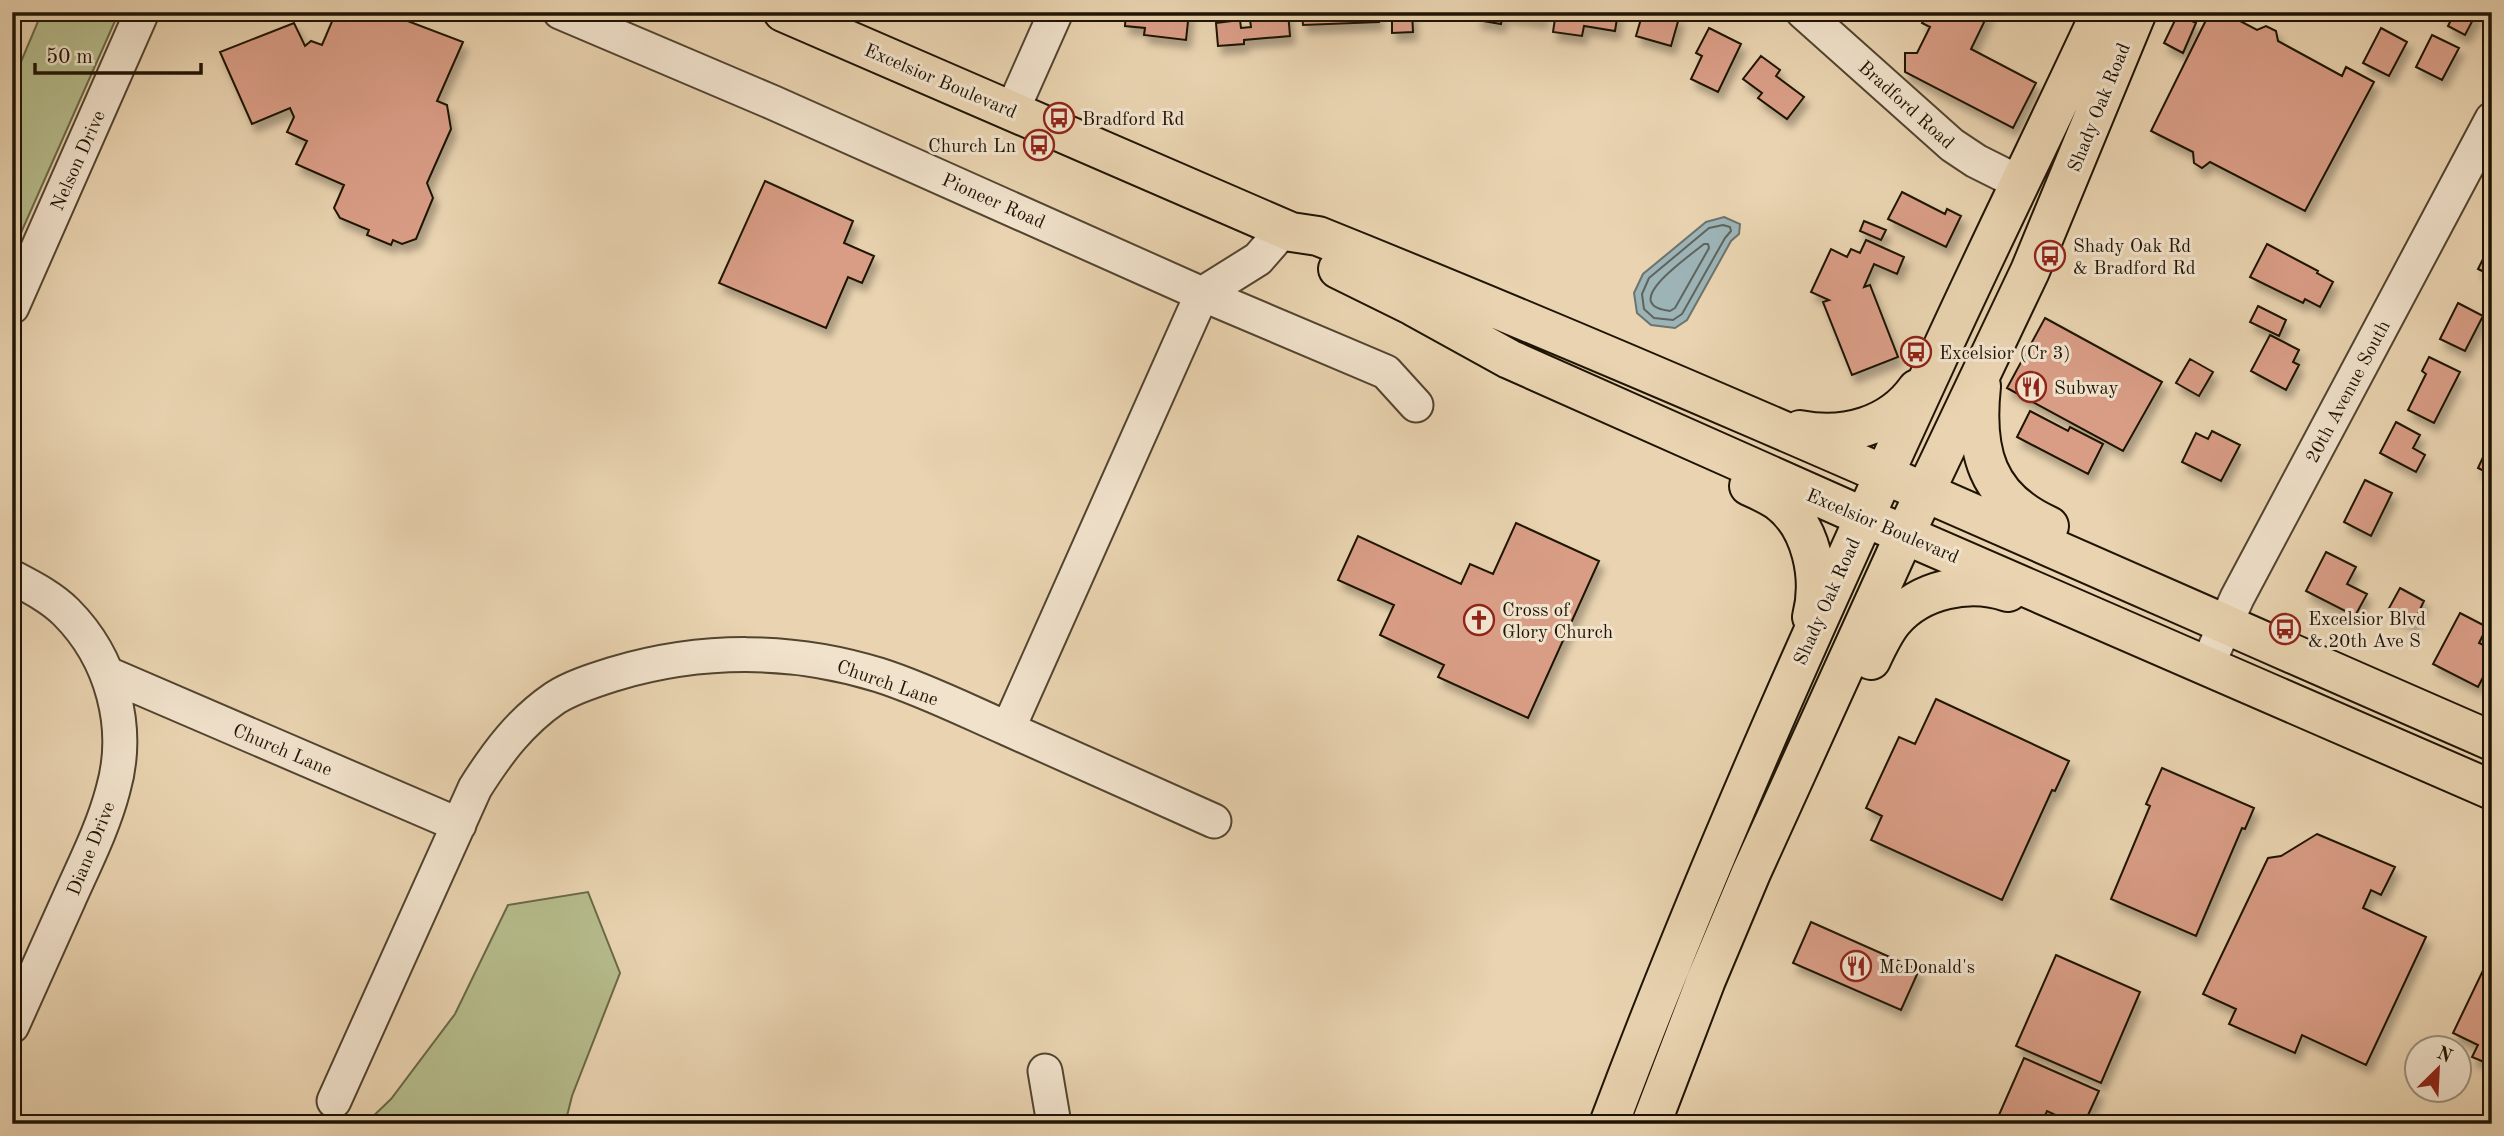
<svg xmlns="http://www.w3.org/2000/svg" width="2504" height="1136" font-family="'Old Standard TT',serif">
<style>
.green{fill:#b6bc8c;stroke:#6a6848;stroke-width:2}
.water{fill:#9db4b7;stroke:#6b746f;stroke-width:2}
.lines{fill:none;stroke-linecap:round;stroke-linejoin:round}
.shore{stroke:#5e645e;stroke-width:2}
.building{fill:#d99d86;stroke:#1f1404;stroke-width:2;filter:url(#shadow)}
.minor-casing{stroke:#52442f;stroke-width:37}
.major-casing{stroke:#1f1404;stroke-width:42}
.minor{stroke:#f1e2cc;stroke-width:33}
.major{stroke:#e9d3b0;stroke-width:38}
.labels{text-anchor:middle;stroke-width:6;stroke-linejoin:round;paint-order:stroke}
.street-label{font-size:19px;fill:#1f1404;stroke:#f1e2cc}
.poi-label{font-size:19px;fill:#1f1404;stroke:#f1e2cc;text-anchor:start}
</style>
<defs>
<filter id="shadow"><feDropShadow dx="4.5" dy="8" stdDeviation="3.5" flood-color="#0004"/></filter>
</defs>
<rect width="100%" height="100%" fill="#e9d3b0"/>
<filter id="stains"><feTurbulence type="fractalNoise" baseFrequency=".00286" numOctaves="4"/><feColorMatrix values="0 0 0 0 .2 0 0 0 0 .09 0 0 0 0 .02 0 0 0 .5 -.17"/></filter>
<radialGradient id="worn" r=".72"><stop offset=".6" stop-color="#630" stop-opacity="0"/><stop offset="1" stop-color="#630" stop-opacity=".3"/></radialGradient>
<path class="green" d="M 42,12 L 119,12 L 12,253 L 12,83 Z
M 588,892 L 620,973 L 572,1096 L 565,1124 L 365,1124 L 391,1099 L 455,1014 L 508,905 Z"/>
<path class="water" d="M 1724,217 L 1740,224 L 1739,234 L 1731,241 L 1687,320 L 1675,328 L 1651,325 L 1637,313 L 1634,293 L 1643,274 L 1706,222 Z"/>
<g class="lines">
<path class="shore" d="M 1723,225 L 1730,227 L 1731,231 L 1725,238 L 1682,314 L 1673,320 L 1654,318 L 1644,309 L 1642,294 L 1649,278 L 1709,228 Z
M 1704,244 L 1708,244 L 1709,248 L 1675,308 L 1670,311 C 1616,305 1690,256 1704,244 Z"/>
</g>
<path class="building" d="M 336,12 L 384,12 L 463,42 L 437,101 L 447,105 L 451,129 L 427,183 L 433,198 L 416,239 L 402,244 L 393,240 L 391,245 L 367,235 L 369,230 L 340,218 L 334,208 L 344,185 L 296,164 L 307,141 L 287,132 L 294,117 L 290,108 L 252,124 L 220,52 L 294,23 L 305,46 L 311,41 L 322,45 Z
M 1126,12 L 1189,12 L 1186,40 L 1144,35 L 1145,28 L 1125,26 Z
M 1249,12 L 1288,12 L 1290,36 L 1244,40 L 1244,44 L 1218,46 L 1216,23 L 1240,20 L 1241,28 L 1251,27 Z
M 1302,12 L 1378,12 L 1379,22 L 1303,25 Z
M 1392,12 L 1412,12 L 1413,32 L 1392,33 Z
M 1478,12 L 1544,12 L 1543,20 L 1503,14 L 1501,24 L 1477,20 Z
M 1556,12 L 1618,12 L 1615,31 L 1584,26 L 1582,36 L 1553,32 Z
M 1643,12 L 1658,12 L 1679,18 L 1671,46 L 1636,36 Z
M 1928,12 L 1989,12 L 1971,49 L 2036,83 L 2013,128 L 1905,72 L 1905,53 L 1917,53 L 1930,27 L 1922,23 Z
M 2210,12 L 2223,12 L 2257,30 L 2266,26 L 2276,31 L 2278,41 L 2342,76 L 2346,67 L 2374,82 L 2305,211 L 2210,162 L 2202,168 L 2194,163 L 2193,152 L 2151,131 Z
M 2441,12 L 2477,12 L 2465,35 L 2448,26 L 2452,18 Z
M 2178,14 L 2196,23 L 2183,53 L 2164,43 Z
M 1709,28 L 1741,44 L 1718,92 L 1691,79 L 1702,56 L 1696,53 Z
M 2381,28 L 2407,42 L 2389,76 L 2363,63 Z
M 2432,35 L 2459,48 L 2442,80 L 2416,67 Z
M 1761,56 L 1780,70 L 1776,76 L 1804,97 L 1787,119 L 1758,98 L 1762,93 L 1743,79 Z
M 765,181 L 853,221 L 844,243 L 874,256 L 862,283 L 848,277 L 826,328 L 719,283 Z
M 1902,192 L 1945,214 L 1947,209 L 1961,216 L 1946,247 L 1888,219 Z
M 1864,221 L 1886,230 L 1881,240 L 1860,231 Z
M 1866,240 L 1904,257 L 1897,274 L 1874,264 L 1864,287 L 1870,285 L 1898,357 L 1852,375 L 1823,302 L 1829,300 L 1811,292 L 1831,249 L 1847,257 L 1851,249 L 1860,253 Z
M 2492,241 L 2492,276 L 2478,269 Z
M 2267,244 L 2318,271 L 2317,273 L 2333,282 L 2320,307 L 2305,299 L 2303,303 L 2250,277 Z
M 2458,303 L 2483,316 L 2465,351 L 2440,339 Z
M 2258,306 L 2286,320 L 2279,336 L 2250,322 Z
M 2045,318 L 2162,382 L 2123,451 L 2007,388 Z
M 2270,335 L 2299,350 L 2293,362 L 2299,365 L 2286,390 L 2251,371 Z
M 2429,357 L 2460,372 L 2434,423 L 2408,410 L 2426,374 L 2422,371 Z
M 2190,359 L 2213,372 L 2199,396 L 2176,383 Z
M 2030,411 L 2068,431 L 2070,427 L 2103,444 L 2088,474 L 2017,437 Z
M 2396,422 L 2420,435 L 2413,448 L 2425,455 L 2416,472 L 2380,453 Z
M 2212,431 L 2240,445 L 2221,481 L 2182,462 L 2196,433 L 2208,439 Z
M 2484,455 L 2492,459 L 2490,474 L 2478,468 Z
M 2365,480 L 2392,493 L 2371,536 L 2344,522 Z
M 1516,523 L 1599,561 L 1528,718 L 1438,677 L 1444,665 L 1380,635 L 1394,605 L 1338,580 L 1358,536 L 1461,584 L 1470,564 L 1493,574 Z
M 2326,552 L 2356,567 L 2347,584 L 2367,594 L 2355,616 L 2306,591 Z
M 2400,588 L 2424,601 L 2413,624 L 2388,610 Z
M 2460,613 L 2487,627 L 2479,643 L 2492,649 L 2492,660 L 2478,687 L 2433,664 Z
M 1936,699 L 2069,761 L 2055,791 L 2052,790 L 2002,900 L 1871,840 L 1882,816 L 1866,808 L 1899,737 L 1915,744 Z
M 2162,768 L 2254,808 L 2245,829 L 2242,828 L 2196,936 L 2111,899 L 2150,806 L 2146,804 Z
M 2317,834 L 2395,867 L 2381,895 L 2371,890 L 2363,908 L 2426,937 L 2366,1065 L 2302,1035 L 2295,1053 L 2229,1024 L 2236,1009 L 2203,994 L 2268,858 L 2281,856 Z
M 1811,922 L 1919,970 L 1901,1010 L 1793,963 Z
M 2056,955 L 2140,992 L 2101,1083 L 2016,1046 Z
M 2488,960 L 2492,962 L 2492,1046 L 2484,1062 L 2472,1057 L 2478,1045 L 2453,1033 Z
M 2024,1058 L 2099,1091 L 2084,1124 L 2075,1124 L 2047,1111 L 2041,1124 L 1995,1124 Z"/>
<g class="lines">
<g class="minor-casing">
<path id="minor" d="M 560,12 L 774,103 L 1202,294 L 1386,372 L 1416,405
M 1803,12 L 1952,145 L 1976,161 L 2020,183
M 1012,111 L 1056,12
M 12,307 L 142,12
M 12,577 C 31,587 51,597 66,612 C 112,658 131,727 113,790 C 103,828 85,863 69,899 C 50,941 31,983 12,1026
M 2207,666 L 2237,598 L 2492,119
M 108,674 L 459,825
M 1008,729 L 1202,294 L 1258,259 L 1284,229
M 1045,1071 L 1054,1124
M 334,1101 L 475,788 C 497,753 520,722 555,698 C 572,687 595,680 614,674 C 701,648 792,648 879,675 C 923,689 965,710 1006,728 C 1076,759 1145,790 1214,821"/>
</g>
<g class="major-casing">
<path id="major" d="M 783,12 L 1291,232 L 1318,236 C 1714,395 2101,571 2492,741
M 1338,269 L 1413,306 L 1509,359 L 1864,517 L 2492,790
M 1981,386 C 1974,451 1986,498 2049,526
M 1800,430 C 1844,439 1891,426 1917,389
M 1749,486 C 1758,490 1769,495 1778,501 C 1812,526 1822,578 1812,617
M 1871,660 C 1877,647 1884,632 1893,621 C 1920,589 1969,579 2008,592
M 1609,1124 C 1706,866 1819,615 1934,366 C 1988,247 2046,131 2101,12
M 1651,1124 L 1706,980 L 1751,873 L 1905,534 L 2030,271 L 2137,12"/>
</g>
<use href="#minor" class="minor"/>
<use href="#major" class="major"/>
</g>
<defs>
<g id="bus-ring" transform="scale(1.575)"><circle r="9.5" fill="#f1e2cc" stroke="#8f2418" stroke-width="1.5"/><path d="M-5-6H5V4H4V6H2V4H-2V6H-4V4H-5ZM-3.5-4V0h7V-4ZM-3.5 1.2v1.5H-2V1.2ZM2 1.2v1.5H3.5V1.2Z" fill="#8f2418"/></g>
<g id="restaurant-ring" transform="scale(1.575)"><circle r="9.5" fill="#f1e2cc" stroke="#8f2418" stroke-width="1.5"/><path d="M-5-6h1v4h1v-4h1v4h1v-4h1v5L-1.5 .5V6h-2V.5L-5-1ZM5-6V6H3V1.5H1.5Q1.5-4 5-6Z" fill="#8f2418"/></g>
<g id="church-ring" transform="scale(1.575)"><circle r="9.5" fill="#f1e2cc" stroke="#8f2418" stroke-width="1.5"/><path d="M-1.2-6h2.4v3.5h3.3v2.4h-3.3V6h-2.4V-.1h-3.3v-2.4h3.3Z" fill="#8f2418"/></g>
</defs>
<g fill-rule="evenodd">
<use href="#bus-ring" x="1059" y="118"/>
<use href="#bus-ring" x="1039" y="145"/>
<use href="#bus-ring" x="2050" y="256"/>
<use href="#bus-ring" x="1916" y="352"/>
<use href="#restaurant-ring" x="2031" y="387"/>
<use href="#church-ring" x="1479" y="620"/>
<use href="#bus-ring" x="2285" y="629"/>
<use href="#restaurant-ring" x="1856" y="966"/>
</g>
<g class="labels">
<g class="street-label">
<text transform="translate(941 80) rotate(23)" y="7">Excelsior Boulevard</text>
<text transform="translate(1907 104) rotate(42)" y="7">Bradford Road</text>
<text transform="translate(2098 107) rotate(-68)" y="7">Shady Oak Road</text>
<text transform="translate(77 160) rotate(-66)" y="7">Nelson Drive</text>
<text transform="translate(994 200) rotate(24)" y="7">Pioneer Road</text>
<text transform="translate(2347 391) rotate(-62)" y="7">20th Avenue South</text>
<text transform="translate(1883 525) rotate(23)" y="7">Excelsior Boulevard</text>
<text transform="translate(1826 601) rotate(-66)" y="7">Shady Oak Road</text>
<text transform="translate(888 682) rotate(19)" y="7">Church Lane</text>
<text transform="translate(283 749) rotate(23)" y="7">Church Lane</text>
<text transform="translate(90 848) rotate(-68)" y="7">Diane Drive</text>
</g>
<g class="poi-label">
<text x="1082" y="125">Bradford Rd</text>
<text x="1016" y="152" text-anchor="end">Church Ln</text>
<text x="2073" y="252">Shady Oak Rd<tspan x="2073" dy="22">&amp; Bradford Rd</tspan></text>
<text x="1939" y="359">Excelsior (Cr 3)</text>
<text x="2054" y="394">Subway</text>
<text x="1502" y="616">Cross of<tspan x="1502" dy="22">Glory Church</tspan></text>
<text x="2308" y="625">Excelsior Blvd<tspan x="2308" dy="22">&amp; 20th Ave S</tspan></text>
<text x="1879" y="973">McDonald's</text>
</g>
</g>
<rect width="2504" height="1136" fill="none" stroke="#e9d3b0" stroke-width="42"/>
<rect x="14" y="14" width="2476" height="1108" fill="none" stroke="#1f1404" stroke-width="3.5"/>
<rect x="21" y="21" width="2462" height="1094" fill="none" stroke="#1f1404" stroke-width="2"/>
<g transform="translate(2438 1069) rotate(24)"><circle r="33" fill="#f1e2cc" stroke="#9d907c" stroke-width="2"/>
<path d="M0-5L12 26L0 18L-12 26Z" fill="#8f2418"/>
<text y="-10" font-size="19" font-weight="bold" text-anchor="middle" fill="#1f1404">N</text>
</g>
<path d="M35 63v10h166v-10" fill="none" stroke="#1f1404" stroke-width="3.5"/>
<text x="46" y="63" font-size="21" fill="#1f1404" stroke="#f1e2cc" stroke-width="5" paint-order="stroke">50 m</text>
<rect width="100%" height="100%" filter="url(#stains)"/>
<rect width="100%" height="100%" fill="url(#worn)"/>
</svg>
